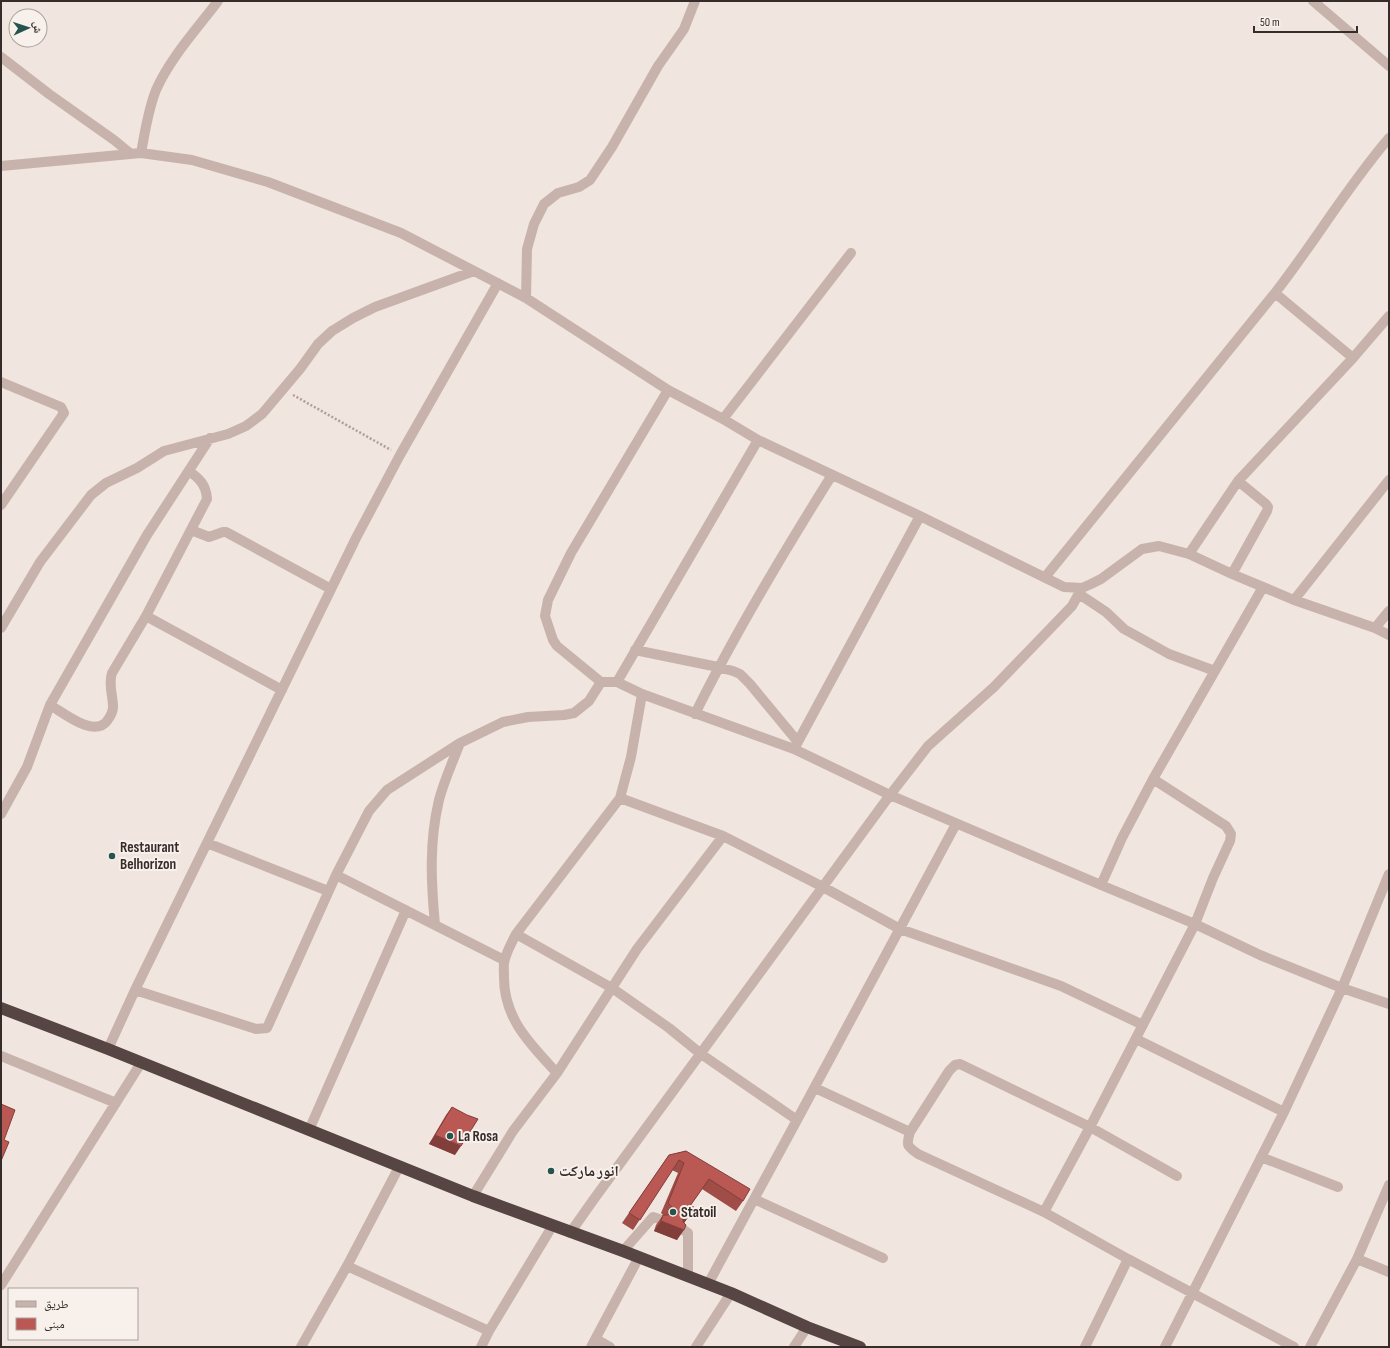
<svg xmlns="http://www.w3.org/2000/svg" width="1390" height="1348" font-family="'Sofia Sans Condensed','Noto Naskh Arabic',sans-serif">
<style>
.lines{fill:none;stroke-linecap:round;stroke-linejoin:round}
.path{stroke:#b39d96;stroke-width:2.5;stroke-dasharray:2 2;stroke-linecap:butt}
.minor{stroke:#c7b3ac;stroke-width:10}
.highway{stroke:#564542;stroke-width:12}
.wall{fill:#a04d48}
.shaded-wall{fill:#823e3b}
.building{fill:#ba5954;stroke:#823e3b}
.poi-dot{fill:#24544d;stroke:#f8f0eb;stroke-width:1.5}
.labels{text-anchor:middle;stroke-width:4;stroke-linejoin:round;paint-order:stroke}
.poi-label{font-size:15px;font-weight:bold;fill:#362c2a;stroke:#f8f0eb;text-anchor:start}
</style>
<rect width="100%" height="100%" fill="#f0e5df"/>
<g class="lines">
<path class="path" d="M 293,395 L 391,450"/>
<path class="minor" d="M 1313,1 L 1389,66
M 1,57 L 49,94 L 114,140 L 131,154
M 141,153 C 145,132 148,110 156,90 C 170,58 197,29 218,1
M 1,166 L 141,153 L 192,160 L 268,182 L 401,233 L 526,298 L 668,390 L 723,419 L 758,440 L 920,516 L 1064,587 L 1082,588 L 1091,584 L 1101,579 L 1142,549 L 1159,546 L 1189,554 L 1232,574 L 1294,600 L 1375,628 L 1389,635
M 1275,293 C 1314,243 1347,187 1389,138
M 526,298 L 527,249 L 534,224 L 544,204 L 558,193 L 579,187 L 590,180 L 612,147 L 658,66 L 684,29 L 695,1
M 1,382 L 61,407 L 64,413 L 1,505
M 723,419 L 851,253
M 191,530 L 209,537 L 223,532 L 226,532 L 331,589
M 1189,554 L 1238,481 L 1353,358 L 1389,316
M 1232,574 L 1267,511 L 1268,507 L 1266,504 L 1238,481
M 1046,576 L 1275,293 L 1353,358
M 1079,594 L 1106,612 L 1124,629 L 1169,654 L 1215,671
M 1294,600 L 1389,480
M 146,616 L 282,690
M 1,628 L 40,562 L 91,495 L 106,483 L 137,468 L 164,451 L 228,434 L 246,426 L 262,414 L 300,369 L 318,344 L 332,331 L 353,318 L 375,307 L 474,271
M 1375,628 L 1389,611
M 635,650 L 718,667 L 733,671 L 740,674 L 750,684 L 798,742
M 601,682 L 557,646 L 553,640 L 545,616 L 548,600 L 571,553 L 668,390
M 617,682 L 758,440
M 50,705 C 64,713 94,738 107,721 C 110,717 113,711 113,707 C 113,695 108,684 112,673 L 146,616 L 207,499 C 206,485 200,479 189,471
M 695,714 C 736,631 783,553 832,475
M 794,749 L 920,516
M 620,798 L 723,836 L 823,887 L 900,929 L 1061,986 L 1143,1025
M 1,814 L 27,767 L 50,705 L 147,535 L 210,438
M 207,843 L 328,891
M 336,875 L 504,960
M 1101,885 L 1122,838 L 1153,779 L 1263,587
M 435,925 C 431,882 429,842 439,800 C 444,781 453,761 460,743
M 516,934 L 612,988 L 669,1028 L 701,1054 L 797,1120
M 135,990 L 256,1029 L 267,1028 L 336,875 L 369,811 L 387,790 L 460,743 L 503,722 L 528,717 L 564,715 L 574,713 L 589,701 L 601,682 L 617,682 L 642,694 L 794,749 L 890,795 L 1101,885 L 1195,924 L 1260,955 L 1342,988 L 1389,1004
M 1136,1039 L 1284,1112
M 108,1049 L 135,990 L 356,538 L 400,455 L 498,283
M 1,1056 L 116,1103
M 557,1073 C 530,1044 503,1018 504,975 C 504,970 503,964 505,959 C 507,951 512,942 516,934 L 620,798 L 631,757 L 642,694
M 815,1088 L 910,1132
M 309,1130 L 406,910
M 1261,1157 L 1338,1187
M 1177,1176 L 1090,1127 L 960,1064 L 955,1065 L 949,1071 L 910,1132 C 906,1146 907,1146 918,1154 L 1044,1212 L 1128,1259 L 1294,1347
M 473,1196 L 513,1131 L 557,1073 L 637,949 L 723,836
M 754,1199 L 883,1258
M 1044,1212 L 1090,1127 L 1195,924 L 1213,878 L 1230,841 L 1231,834 L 1226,826 L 1153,779
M 682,1229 L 688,1233 L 688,1276
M 570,1233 L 594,1199 L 890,795 L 928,746 L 994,687 L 1072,606 L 1082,588
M 623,1251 L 653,1217 L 659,1219
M 1357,1259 L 1389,1272
M 347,1266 L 489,1331
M 708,1284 L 797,1120 L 956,824
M 1,1285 L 141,1063
M 596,1339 L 610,1347
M 301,1347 L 347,1266 L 399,1167
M 481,1347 L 489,1331 L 553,1225
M 591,1347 L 639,1257
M 696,1347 L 731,1293
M 794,1347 L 807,1327
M 1085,1347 L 1128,1259
M 1165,1347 L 1284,1112 L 1342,988 L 1389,874
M 1310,1347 L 1357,1259 L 1389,1185"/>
<path class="highway" d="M 1,1008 L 108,1049 L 473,1196 L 623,1251 L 731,1293 L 807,1327 L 860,1347"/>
</g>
<path class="wall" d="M 452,1107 L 455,1155 L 429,1144 L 446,1115 Z
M 686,1151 L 743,1201 L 736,1211 L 702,1189 L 690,1206 L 691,1213 L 684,1223 L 677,1240 L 654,1231 L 656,1225 L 663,1215 L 661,1213 L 678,1173 L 672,1170 L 633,1230 L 622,1223 L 669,1155 Z"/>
<path class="shaded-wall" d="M 435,1135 L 461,1146 L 455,1155 L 429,1144 Z
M 686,1213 L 691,1213 L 684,1223 L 676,1226 L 683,1216 Z
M 661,1221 L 684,1230 L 677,1240 L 654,1231 Z"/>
<path class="building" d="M 1,1104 L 15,1110 L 4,1140 L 9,1142 L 1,1161 Z
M 452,1107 L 467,1115 L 478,1119 L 461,1146 L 435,1135 Z
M 686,1151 L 750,1189 L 743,1201 L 709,1179 L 690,1206 L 694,1207 L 691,1213 L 686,1213 L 683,1216 L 683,1222 L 686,1225 L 684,1230 L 661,1221 L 663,1215 L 668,1215 L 672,1211 L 672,1207 L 668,1203 L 684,1163 L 679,1160 L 640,1220 L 629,1213 L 669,1155 Z"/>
<g class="poi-dot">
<circle cx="112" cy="856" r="4"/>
<circle cx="450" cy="1136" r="4"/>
<circle cx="551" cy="1171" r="4"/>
<circle cx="673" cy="1212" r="4"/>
</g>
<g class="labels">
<g class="poi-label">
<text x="120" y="852">Restaurant<tspan x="120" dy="17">Belhorizon</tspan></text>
<text x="458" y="1141">La Rosa</text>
<text x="559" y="1176">انور ماركت</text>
<text x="681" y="1217">Statoil</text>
</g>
</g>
<rect width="1390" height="1348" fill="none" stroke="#362c2a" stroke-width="4"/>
<rect x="8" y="1288" width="130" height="52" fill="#f8f0eb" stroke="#aaa29e"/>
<rect x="16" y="1301" width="20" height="6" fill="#c7b3ac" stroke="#aaa29e"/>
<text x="44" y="1308" font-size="12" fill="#362c2a">طريق</text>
<rect x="16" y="1318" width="20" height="12" fill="#ba5954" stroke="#aaa29e"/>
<text x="44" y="1328" font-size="12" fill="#362c2a">مبنى</text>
<g transform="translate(28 28) rotate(87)"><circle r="19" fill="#f8f0eb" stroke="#aaa29e"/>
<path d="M0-3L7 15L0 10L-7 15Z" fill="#24544d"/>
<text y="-6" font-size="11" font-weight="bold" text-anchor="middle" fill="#362c2a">ش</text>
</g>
<path d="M1254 26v6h103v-6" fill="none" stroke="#362c2a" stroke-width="2"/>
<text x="1260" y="26" font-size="12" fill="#362c2a" stroke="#f8f0eb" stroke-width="3" paint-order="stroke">50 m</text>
</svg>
